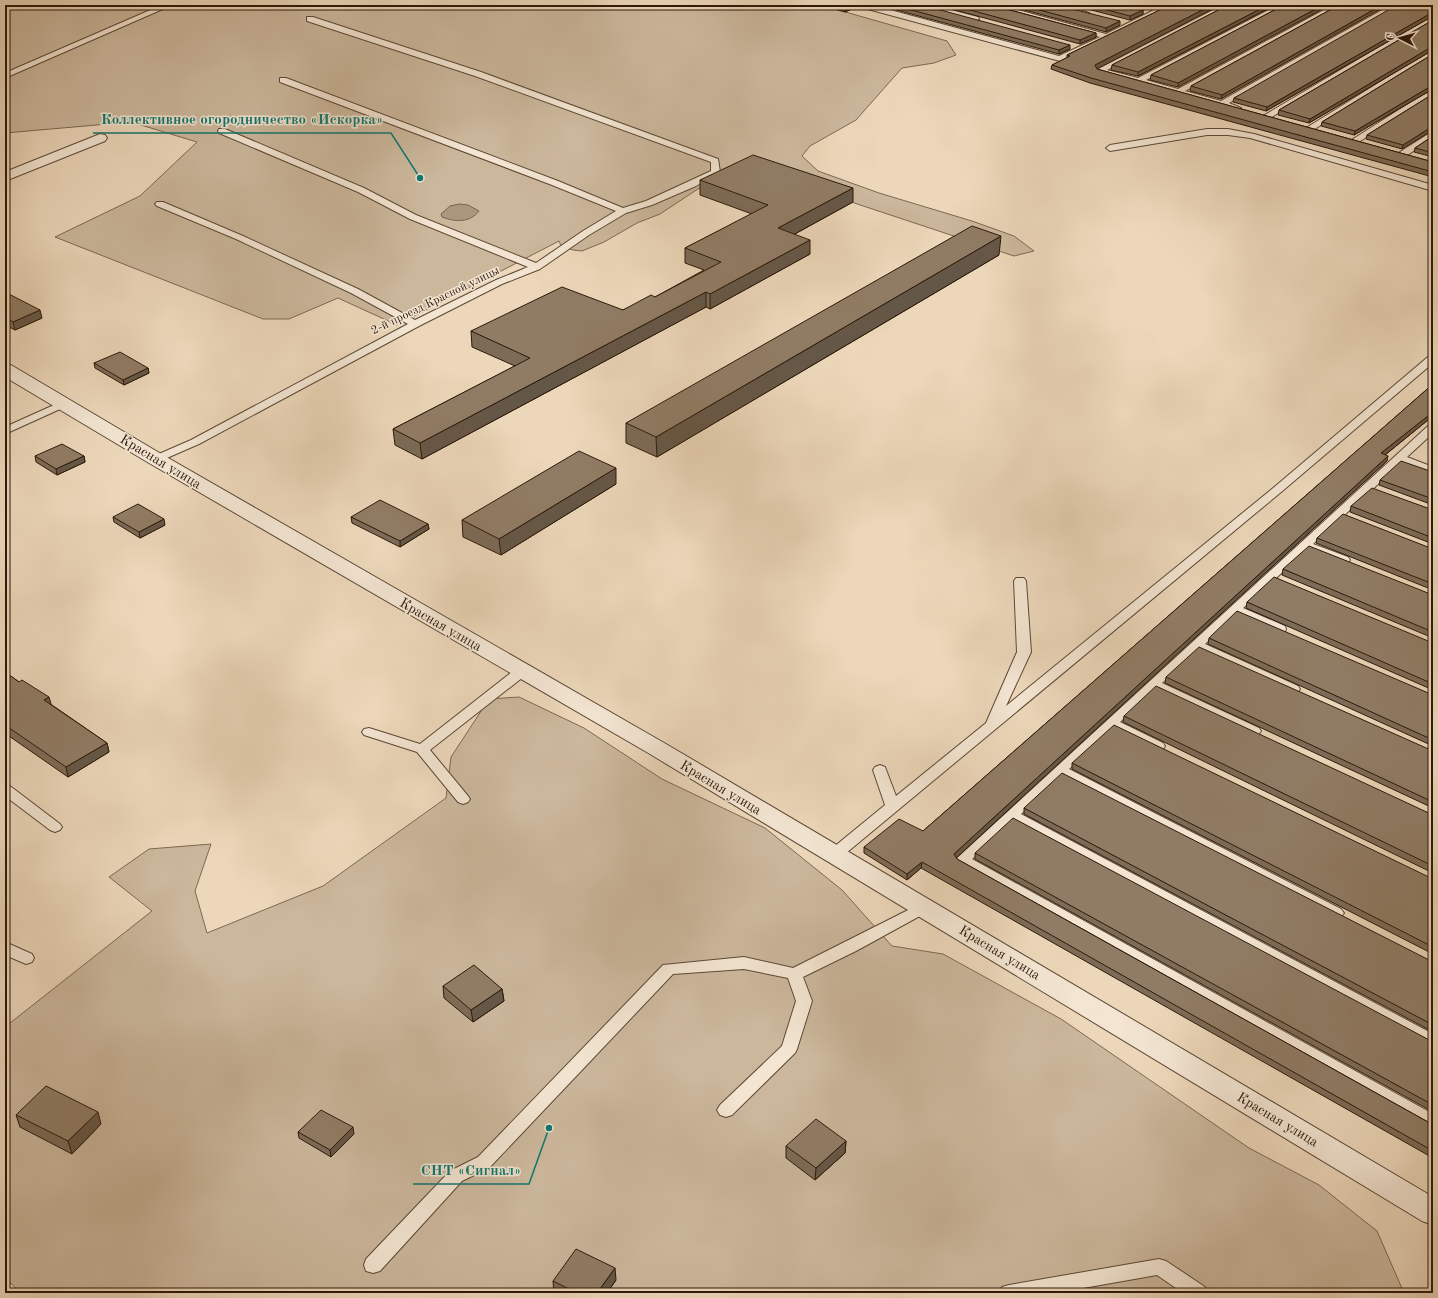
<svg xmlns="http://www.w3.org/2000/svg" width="1438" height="1298" font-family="'Old Standard TT',serif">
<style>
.green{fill:#cbb79c;stroke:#7c6852}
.water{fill:#ab967e;stroke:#78644f}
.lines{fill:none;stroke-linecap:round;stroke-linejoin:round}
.service-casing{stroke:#5c4835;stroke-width:2}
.minor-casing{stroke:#5c4835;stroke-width:2}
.service{fill:#f3e5d2;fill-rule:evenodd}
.minor{fill:#f3e5d2;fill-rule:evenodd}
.wall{fill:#7c6b57;stroke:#2c1909}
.shaded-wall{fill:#655747;stroke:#2c1909}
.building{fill:#907c65;stroke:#2c1909}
.labels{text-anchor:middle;stroke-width:3;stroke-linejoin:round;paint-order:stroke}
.far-street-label{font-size:12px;fill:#2c1909;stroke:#f3e5d2}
.street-label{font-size:14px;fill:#2c1909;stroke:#f3e5d2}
.leader{fill:none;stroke:#0f766e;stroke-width:1.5}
.callout-dot{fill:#0f766e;stroke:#f3e5d2;stroke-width:1.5}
.callout-label{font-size:15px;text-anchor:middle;font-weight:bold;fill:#0f766e;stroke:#f3e5d2;stroke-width:3;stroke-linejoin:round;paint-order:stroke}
</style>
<rect width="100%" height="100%" fill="#ecd7ba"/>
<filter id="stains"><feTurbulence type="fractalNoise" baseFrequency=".005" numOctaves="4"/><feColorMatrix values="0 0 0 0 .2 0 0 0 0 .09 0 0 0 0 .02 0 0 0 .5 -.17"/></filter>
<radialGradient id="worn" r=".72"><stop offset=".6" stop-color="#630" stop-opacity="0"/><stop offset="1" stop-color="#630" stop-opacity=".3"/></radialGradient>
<path class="green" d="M 5,5 L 821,5 L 947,41 L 956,55 L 934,63 L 902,68 L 856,120 L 810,146 L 802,156 L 818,171 L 879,193 L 972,221 L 1014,236 L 1034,251 L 1014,256 L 818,191 L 707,183 L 660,214 L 637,223 L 604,242 L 582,251 L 573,250 L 561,246 L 559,241 L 397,325 L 338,298 L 289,319 L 263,319 L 55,237 L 140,196 L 197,142 L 131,122 L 5,133 Z
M 519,697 L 584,728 L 662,779 L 765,828 L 842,890 L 892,946 L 943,954 L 1061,1019 L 1249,1148 L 1319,1185 L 1377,1231 L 1404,1293 L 20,1293 L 12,1284 L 5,1282 L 5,1027 L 152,911 L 109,877 L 149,849 L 211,844 L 195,891 L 207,933 L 323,886 L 446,798 L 451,757 L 489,699 Z"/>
<path class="water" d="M 459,204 L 468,205 L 479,211 C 470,223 455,222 442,217 L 441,214 L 450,206 Z"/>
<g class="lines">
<g class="service-casing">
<path id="service" d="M 162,5 L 172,5 L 5,78 L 5,73 Z
M 864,5 L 872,5 L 1059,56 L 1100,37 L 989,7 L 988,5 L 1000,5 L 1106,34 L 1164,5 L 1174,5 L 1060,61 L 864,8 Z
M 919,5 L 931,5 L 978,17 L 979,19 L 975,21 Z
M 1053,5 L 1065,5 L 1089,13 L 1085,15 Z
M 1223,5 L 1233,5 L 1107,70 L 1138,78 L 1278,5 L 1288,5 L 1146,80 L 1178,89 L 1333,5 L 1342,5 L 1185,91 L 1221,101 L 1391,5 L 1400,5 L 1229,103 L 1241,108 L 1237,110 L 1097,72 L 1096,70 Z
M 307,17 L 313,17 L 481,72 L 718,159 L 720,172 L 696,186 L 652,205 L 626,213 L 589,235 L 540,269 L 502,284 L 419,326 L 199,444 L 160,461 L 152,461 L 150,459 L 152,457 L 191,440 L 408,324 L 351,293 L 236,239 L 157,206 L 155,204 L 157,202 L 163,202 L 243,236 L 358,289 L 415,320 L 496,280 L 528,267 L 410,219 L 358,192 L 219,133 L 218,131 L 219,129 L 225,129 L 364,188 L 416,215 L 536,263 L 583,231 L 616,211 L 552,185 L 280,82 L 280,78 L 286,78 L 558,181 L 623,208 L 646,201 L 711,171 L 711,162 L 475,76 L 307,21 Z
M 1430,17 L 1433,17 L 1433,22 L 1270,118 L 1264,118 L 1263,116 Z
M 1430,51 L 1433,51 L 1433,56 L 1313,130 L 1310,131 L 1306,128 Z
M 1430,90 L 1433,90 L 1433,96 L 1357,143 L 1354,144 L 1350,141 Z
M 1207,129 L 1228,129 L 1254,134 L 1433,185 L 1433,191 L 1250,138 L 1228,135 L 1207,135 L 1110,151 L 1106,148 L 1110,145 Z
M 1433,131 L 1433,138 L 1406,156 L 1400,156 L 1399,154 L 1400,152 Z
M 1433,355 L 1433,363 L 1280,493 L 845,854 L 840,855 L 835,854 L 833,850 L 835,846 L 885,805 L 873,770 L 875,767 L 880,765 L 885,767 L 896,796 L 986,723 L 1017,652 L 1014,581 L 1016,578 L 1024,578 L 1026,581 L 1031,652 L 1006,706 L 1272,489 L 1429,356 Z
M 65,400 L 69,401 L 70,403 L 69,405 L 5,434 L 5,427 Z
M 1433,424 L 1433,433 L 1407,457 L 1433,467 L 1433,474 L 1401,463 L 1313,544 L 1348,557 L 1350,560 L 1348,563 L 1340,563 L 1307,550 L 1243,608 L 1285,626 L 1286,629 L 1285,632 L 1275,632 L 1236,615 L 1205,644 L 1298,686 L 1300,689 L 1298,692 L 1293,693 L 1288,692 L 1198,651 L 1162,683 L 1259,728 L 1261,731 L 1259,734 L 1254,735 L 1249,734 L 1155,690 L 1120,722 L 1163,743 L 1165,746 L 1163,749 L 1158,750 L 1153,749 L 1113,729 L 1069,769 L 1341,909 L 1344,913 L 1341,917 L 1336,918 L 1331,917 L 1061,777 L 1021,814 L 1433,1034 L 1433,1048 L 1012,822 L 972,859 L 1433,1114 L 1433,1129 L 1427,1127 L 957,864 L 955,860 L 1429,425 Z
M 522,667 L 527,668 L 529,671 L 527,674 L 430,750 L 468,796 L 470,799 L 468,802 L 463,804 L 458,802 L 417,752 L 364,735 L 362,732 L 364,729 L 369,728 L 420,744 L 517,668 Z
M 5,784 L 10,786 L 60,824 L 62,827 L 60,830 L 55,832 L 50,830 L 5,796 Z
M 924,902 L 929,903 L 932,907 L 929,911 L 856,951 L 803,977 L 812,1001 L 797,1049 L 795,1053 L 732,1115 L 726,1117 L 720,1115 L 717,1110 L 720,1105 L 782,1046 L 796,1001 L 788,978 L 744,969 L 673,974 L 490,1167 L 462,1181 L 380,1271 L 373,1273 L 366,1271 L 364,1265 L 366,1259 L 450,1171 L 478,1157 L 663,965 L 744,957 L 793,968 Z
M 5,942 L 32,954 L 34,958 L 32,962 L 26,964 L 5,955 Z
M 1159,1259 L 1166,1261 L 1205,1287 L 1207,1293 L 1183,1293 L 1157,1275 L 1055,1293 L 1000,1293 L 1002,1287 L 1009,1285 Z"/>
</g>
<g class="minor-casing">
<path id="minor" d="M 100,134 L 105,135 L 107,138 L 105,141 L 5,181 L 5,172 Z
M 5,364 L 11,365 L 163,455 L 666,744 L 1433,1197 L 1433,1225 L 1422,1221 L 650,754 L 149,463 L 5,377 Z"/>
</g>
<use href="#service" class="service"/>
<use href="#minor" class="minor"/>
</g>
<path class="wall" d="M 821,5 L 861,5 L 845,12 Z
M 878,5 L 922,5 L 1070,49 L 1059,54 Z
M 937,5 L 991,5 L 1096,33 L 1096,37 L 1080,44 Z
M 1006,5 L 1056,5 L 1120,25 L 1106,32 Z
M 1072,5 L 1126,5 L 1143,10 L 1143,14 L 1130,20 Z
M 1136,5 L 1161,5 L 1153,9 Z
M 1170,5 L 1097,68 L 1097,69 L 1433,162 L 1433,177 L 1090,83 L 1051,69 L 1052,65 L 1067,58 L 1067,55 Z
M 1228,5 L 1275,5 L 1138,76 L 1111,70 L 1112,65 Z
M 1284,5 L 1178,87 L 1150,80 L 1151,75 Z
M 1339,5 L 1221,99 L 1190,91 L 1191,86 Z
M 1433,5 L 1433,16 L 1266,111 L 1233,102 L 1234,98 Z
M 1433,20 L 1433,50 L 1309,123 L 1278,115 L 1279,110 Z
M 1433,54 L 1433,89 L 1354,135 L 1321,126 L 1322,122 Z
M 1433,94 L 1402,149 L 1366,139 L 1367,135 Z
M 1433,136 L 1433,157 L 1414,152 L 1415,148 Z
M 700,180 L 853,202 L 795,234 L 810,254 L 710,309 L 706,307 L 422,459 L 395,445 L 393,429 L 515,366 L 472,347 L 471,331 L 623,310 L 655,297 L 704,270 L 685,263 L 685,248 L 752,214 L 700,195 Z
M 999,255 L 657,457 L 626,443 L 626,423 Z
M 5,292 L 42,318 L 15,330 L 5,325 Z
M 94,363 L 148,368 L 149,373 L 124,385 L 95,368 Z
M 1433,384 L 1433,416 L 1385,455 L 1387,461 L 956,857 L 957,859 L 1428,1122 L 1433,1123 L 1433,1158 L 921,868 L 907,880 L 864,853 L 864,847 L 923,831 Z
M 35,456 L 84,456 L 85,462 L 57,475 L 36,462 Z
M 1433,472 L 1433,505 L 1379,485 L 1380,480 Z
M 616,484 L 501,555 L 463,537 L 462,520 Z
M 1351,506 L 1433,510 L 1433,544 L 1350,512 Z
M 113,517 L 165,525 L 140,538 L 114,522 Z
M 351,517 L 428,524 L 429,529 L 400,547 L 352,523 Z
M 1317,538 L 1433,549 L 1433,590 L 1316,543 Z
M 1283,569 L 1433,595 L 1433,638 L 1282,575 Z
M 1247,602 L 1433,643 L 1433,690 L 1246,608 Z
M 1209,638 L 1433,695 L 1433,746 L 1208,644 Z
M 5,672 L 52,705 L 107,743 L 109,752 L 68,777 L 6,734 L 5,734 Z
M 1166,677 L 1433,751 L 1433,808 L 1165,683 Z
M 1124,716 L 1433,815 L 1433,873 L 1123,722 Z
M 1072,763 L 1433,879 L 1433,954 L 1072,769 Z
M 1024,808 L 1433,962 L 1433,1032 L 1024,814 Z
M 975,853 L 1433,1042 L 1433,1112 L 975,859 Z
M 443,986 L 502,989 L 504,1001 L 473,1022 L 444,998 Z
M 16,1115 L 101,1124 L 72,1154 L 20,1127 Z
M 298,1132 L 354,1134 L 331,1157 L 299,1138 Z
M 846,1141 L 845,1153 L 815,1180 L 786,1158 L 786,1146 Z
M 616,1280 L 607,1293 L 554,1293 L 553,1281 Z"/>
<path class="shaded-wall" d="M 851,5 L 861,5 L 845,12 L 845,8 Z
M 1153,5 L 1161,5 L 1153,9 Z
M 1212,5 L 1220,5 L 1095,70 L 1095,65 Z
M 1268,5 L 1275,5 L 1138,76 L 1138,72 Z
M 1323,5 L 1330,5 L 1178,87 L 1178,83 Z
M 1382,5 L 1388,5 L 1221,99 L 1222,95 Z
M 1143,10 L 1143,14 L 1130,20 L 1130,16 Z
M 1433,12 L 1433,16 L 1266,111 L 1267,107 Z
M 1120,21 L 1120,25 L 1106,32 L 1106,28 Z
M 1096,33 L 1096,37 L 1080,44 L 1080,40 Z
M 1070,45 L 1070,49 L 1059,54 L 1059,50 Z
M 1433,46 L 1433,50 L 1309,123 L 1310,119 Z
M 1433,85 L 1433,89 L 1354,135 L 1355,131 Z
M 1433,126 L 1433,130 L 1402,149 L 1403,145 Z
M 853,188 L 853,202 L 778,243 L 778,228 Z
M 1001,236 L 999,255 L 657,457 L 656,437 Z
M 810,240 L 810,254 L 710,309 L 710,294 Z
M 706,292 L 706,307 L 422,459 L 420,443 Z
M 40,310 L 42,318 L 15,330 L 13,322 Z
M 148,368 L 149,373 L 124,385 L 123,380 Z
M 1433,412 L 1433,416 L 1380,459 L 1381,453 Z
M 84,456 L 85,462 L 57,475 L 56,469 Z
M 1388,456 L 1387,461 L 954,860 L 954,854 Z
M 616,468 L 616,484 L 501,555 L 499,539 Z
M 164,519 L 165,525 L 140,538 L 139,532 Z
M 428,524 L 429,529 L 400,547 L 400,541 Z
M 49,697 L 52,707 L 44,700 Z
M 107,743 L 109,752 L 68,777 L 66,767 Z
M 922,862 L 921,868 L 907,880 L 907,874 Z
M 502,989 L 504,1001 L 473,1022 L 471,1010 Z
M 98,1112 L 101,1124 L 72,1154 L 68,1141 Z
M 353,1127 L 354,1134 L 331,1157 L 330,1150 Z
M 846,1141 L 845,1153 L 815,1180 L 816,1168 Z
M 615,1268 L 616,1280 L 607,1293 L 597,1293 Z"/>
<path class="building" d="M 836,5 L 851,5 L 845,8 Z
M 893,5 L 922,5 L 1070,45 L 1059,50 Z
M 952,5 L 991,5 L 1096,33 L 1080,40 Z
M 1021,5 L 1056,5 L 1120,21 L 1106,28 Z
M 1088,5 L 1126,5 L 1143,10 L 1130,16 Z
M 1170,5 L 1212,5 L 1095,65 L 1097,69 L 1433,162 L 1433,172 L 1091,78 L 1052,65 L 1070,56 L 1067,55 Z
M 1228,5 L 1268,5 L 1138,72 L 1112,65 Z
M 1284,5 L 1323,5 L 1178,83 L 1151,75 Z
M 1339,5 L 1382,5 L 1222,95 L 1191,86 Z
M 1397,5 L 1433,5 L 1433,12 L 1267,107 L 1234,98 Z
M 1433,20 L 1433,46 L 1310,119 L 1279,110 Z
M 1433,54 L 1433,85 L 1355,131 L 1322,122 Z
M 1433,94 L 1433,126 L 1403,145 L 1367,135 Z
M 1433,136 L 1433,153 L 1415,148 Z
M 753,155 L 853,188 L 778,228 L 810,240 L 710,294 L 706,292 L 420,443 L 393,429 L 530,358 L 471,331 L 562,287 L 623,310 L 651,295 L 655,297 L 721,262 L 685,248 L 768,205 L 700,180 Z
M 972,226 L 1001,236 L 656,437 L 626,423 Z
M 5,292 L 40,310 L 13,322 L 5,317 Z
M 120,352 L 148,368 L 123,380 L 94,363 Z
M 1433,384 L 1433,412 L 1381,453 L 1388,456 L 954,854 L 957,859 L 1428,1122 L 1433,1123 L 1433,1151 L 922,862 L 907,874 L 864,847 L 899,819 L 923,831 Z
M 62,444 L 84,456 L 56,469 L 35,456 Z
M 579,451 L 616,468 L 499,539 L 462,520 Z
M 1401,461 L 1433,472 L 1433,499 L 1380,480 Z
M 1372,488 L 1433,510 L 1433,538 L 1351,506 Z
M 380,500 L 428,524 L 400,541 L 351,517 Z
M 138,504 L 164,519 L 139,532 L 113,517 Z
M 1343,514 L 1433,549 L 1433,584 L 1317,538 Z
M 1309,546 L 1433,595 L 1433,632 L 1283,569 Z
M 1274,577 L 1433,643 L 1433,684 L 1247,602 Z
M 1237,611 L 1433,695 L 1433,740 L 1209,638 Z
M 1199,647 L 1433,751 L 1433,802 L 1166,677 Z
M 5,672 L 19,682 L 22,680 L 49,697 L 44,700 L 107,743 L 66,767 L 5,725 Z
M 1156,686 L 1433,815 L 1433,866 L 1124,716 Z
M 1114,725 L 1433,879 L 1433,947 L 1072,763 Z
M 1062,773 L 1433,962 L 1433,1025 L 1024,808 Z
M 1013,818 L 1433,1042 L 1433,1105 L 975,853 Z
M 474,965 L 502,989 L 471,1010 L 443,986 Z
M 46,1086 L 98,1112 L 68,1141 L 16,1115 Z
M 321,1110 L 353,1127 L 330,1150 L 298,1132 Z
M 816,1119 L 846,1141 L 816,1168 L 786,1146 Z
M 576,1249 L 615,1268 L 597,1293 L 577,1293 L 553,1281 Z"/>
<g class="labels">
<g class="far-street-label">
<text transform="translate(435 300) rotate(-26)" y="4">2-й проезд Красной улицы</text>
</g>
<g class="street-label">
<text transform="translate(161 461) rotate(31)" y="5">Красная улица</text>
<text transform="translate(441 624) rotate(30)" y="5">Красная улица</text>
<text transform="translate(721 787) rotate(31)" y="5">Красная улица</text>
<text transform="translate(1000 952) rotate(31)" y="5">Красная улица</text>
<text transform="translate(1278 1119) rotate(31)" y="5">Красная улица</text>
</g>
</g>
<path class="leader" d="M420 178L391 133H93M549 1128L529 1184H413"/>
<g class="callout-dot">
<circle cx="420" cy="178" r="4"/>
<circle cx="549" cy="1128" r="4"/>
</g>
<g class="callout-label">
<text x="242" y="124">Коллективное огородничество «Искорка»</text>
<text x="471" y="1175">СНТ «Сигнал»</text>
</g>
<rect width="1438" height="1298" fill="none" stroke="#ecd7ba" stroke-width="20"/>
<rect x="6" y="6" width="1426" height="1286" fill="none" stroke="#2c1909" stroke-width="2"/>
<rect x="10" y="10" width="1418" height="1278" fill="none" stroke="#2c1909"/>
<g transform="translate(1400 38) rotate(276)" stroke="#f3e5d2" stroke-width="3" paint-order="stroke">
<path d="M0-3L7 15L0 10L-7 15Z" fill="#2c1909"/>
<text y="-6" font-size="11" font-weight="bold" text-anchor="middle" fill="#2c1909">С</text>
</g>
<rect width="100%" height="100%" filter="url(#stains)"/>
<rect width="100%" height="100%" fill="url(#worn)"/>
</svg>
